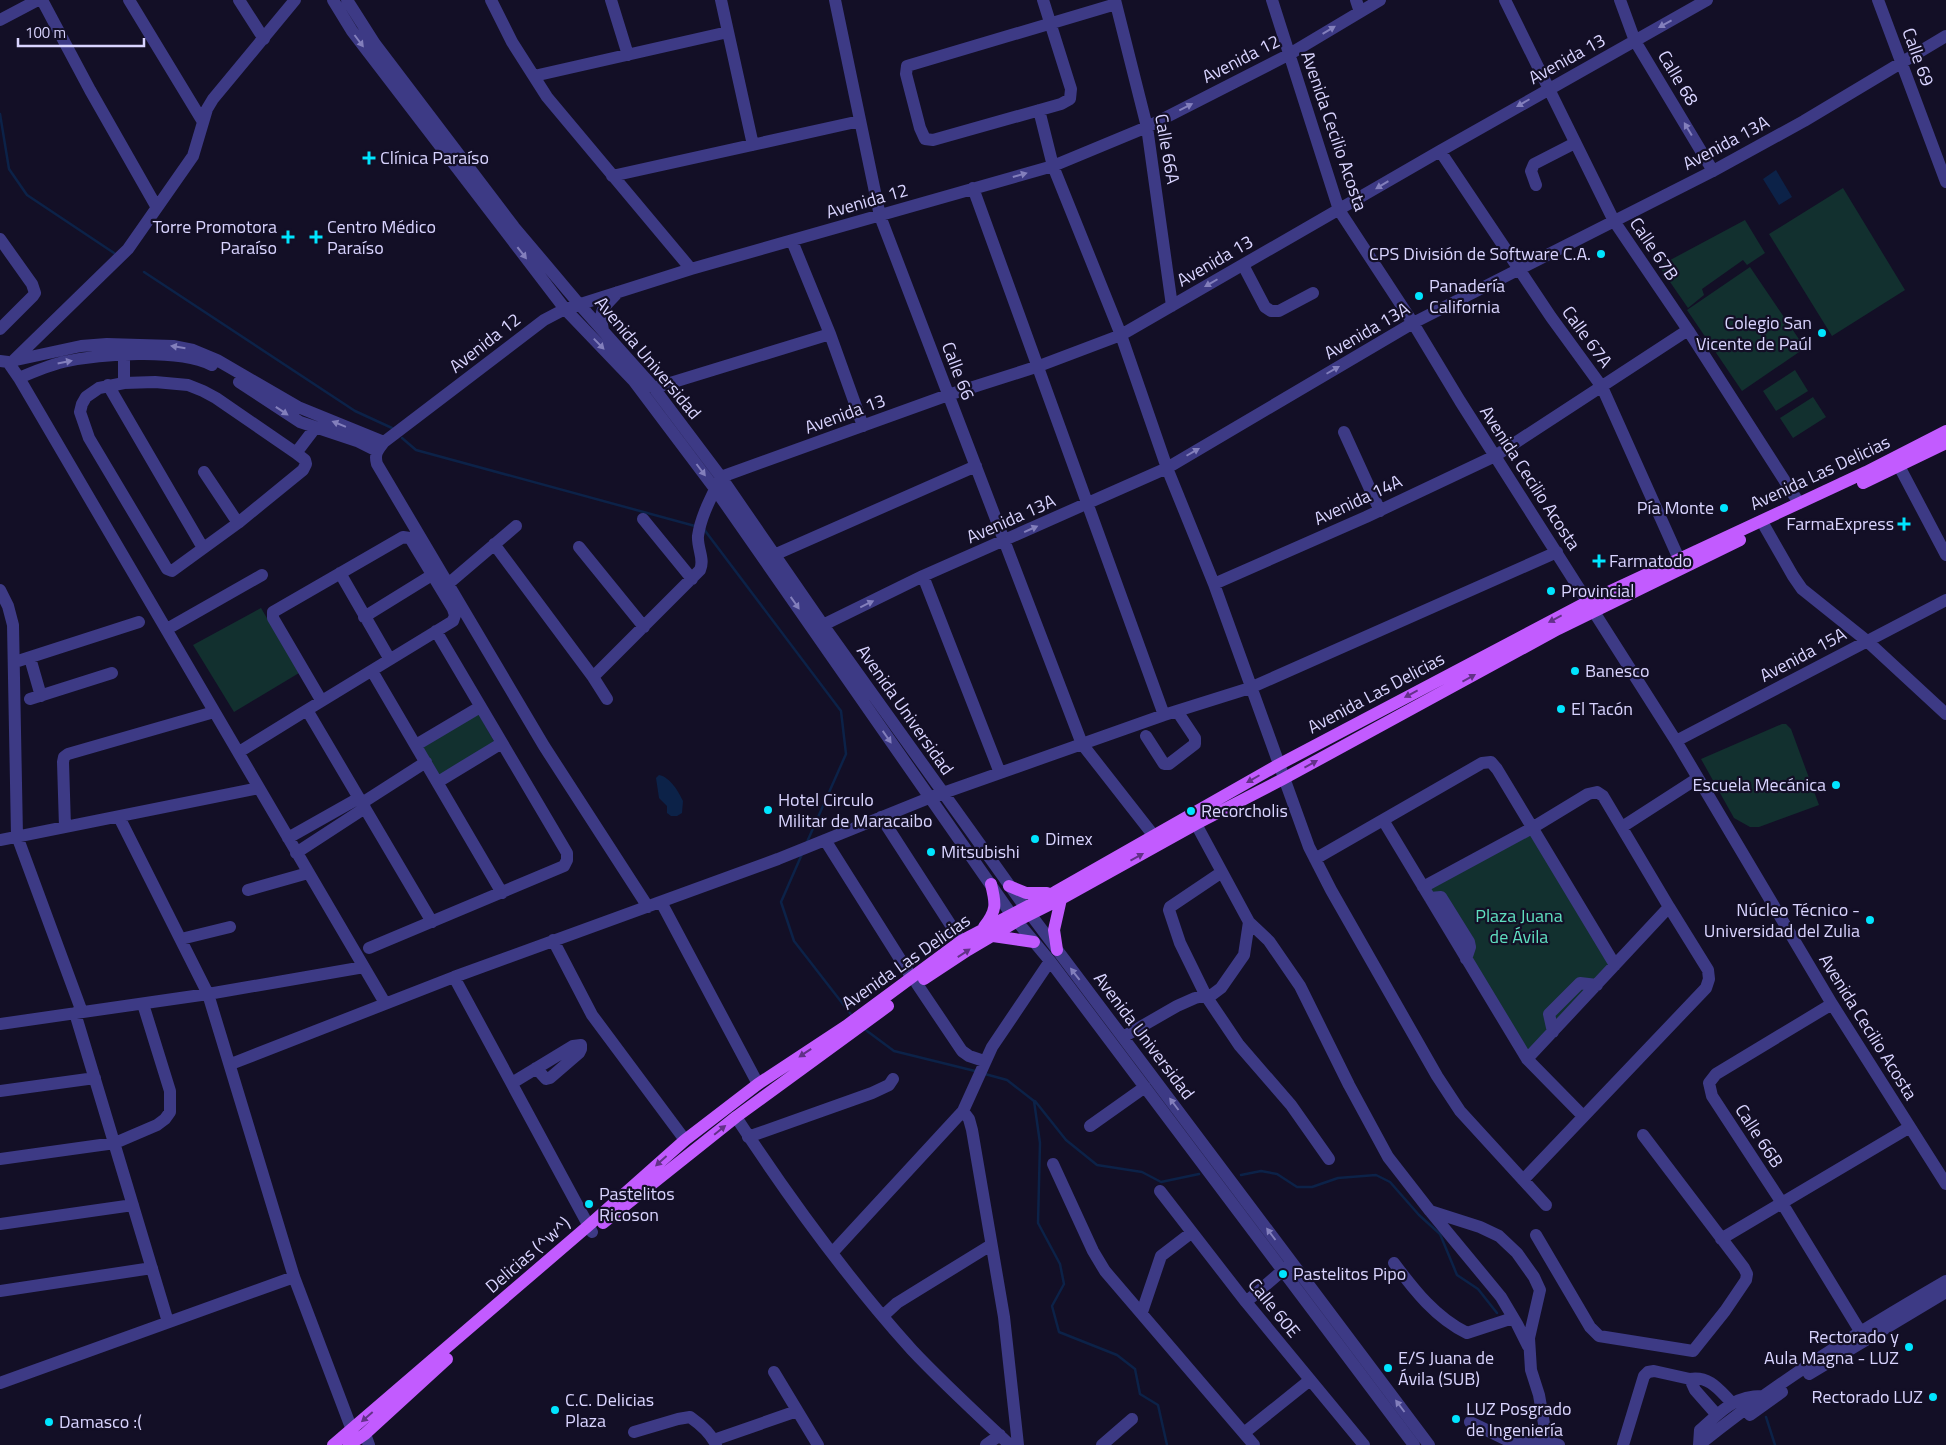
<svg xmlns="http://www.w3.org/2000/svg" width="1946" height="1445" font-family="'Titillium Web',sans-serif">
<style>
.green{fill:#12302f}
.water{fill:#0c2248}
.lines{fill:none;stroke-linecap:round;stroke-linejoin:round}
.stream{stroke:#0c2248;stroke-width:2.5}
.minor{stroke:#3d3a85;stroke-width:12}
.major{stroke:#c25bff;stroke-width:12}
.oneway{fill:#837fbc}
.oneway2{fill:#623188}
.poi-dot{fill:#00e5ff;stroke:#130f26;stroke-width:2}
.labels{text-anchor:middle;stroke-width:4.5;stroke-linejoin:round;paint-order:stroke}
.street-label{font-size:18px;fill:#d9d4ff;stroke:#130f26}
.poi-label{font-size:18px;fill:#d9d4ff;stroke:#130f26;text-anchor:start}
.park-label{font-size:18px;fill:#5fe0c0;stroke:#130f26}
</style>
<rect width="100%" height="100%" fill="#130f26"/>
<path class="green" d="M 1843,188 L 1905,290 L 1832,336 L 1769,234 Z
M 1745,220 L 1765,253 L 1747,265 L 1743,260 L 1702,289 L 1704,295 L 1688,308 L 1659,266 Z
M 1750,267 L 1805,348 L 1742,391 L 1687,310 Z
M 1795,370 L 1808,391 L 1776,411 L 1763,391 Z
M 1813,397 L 1826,417 L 1793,438 L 1780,418 Z
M 261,608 L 299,673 L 234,712 L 193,645 Z
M 478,713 L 495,743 L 439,777 L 422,748 Z
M 1782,724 L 1786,724 L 1791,729 L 1819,805 L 1759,827 L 1750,827 L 1734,818 L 1701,759 Z
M 1531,830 L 1613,965 L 1527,1057 L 1426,888 Z"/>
<path class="water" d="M 1776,170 L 1792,197 L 1779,205 L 1763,179 Z
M 659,775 C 670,777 679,792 683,801 L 682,813 L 677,816 L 671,816 L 667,813 L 667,806 L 659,798 L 656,778 Z"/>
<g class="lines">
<path class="stream" d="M 0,114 L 9,169 L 27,195 L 114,253
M 144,272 L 355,411 L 392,428
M 402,438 L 416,450 L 695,526
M 703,528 L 841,711 L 846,754 L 807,842
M 802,854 L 781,902 L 794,941 L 853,1017
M 863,1028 L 894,1051 L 975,1071
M 985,1074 L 1007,1080 L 1034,1101 L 1040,1143 L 1038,1223 L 1060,1264 L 1064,1284 L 1052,1306 L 1059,1332 L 1117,1355 L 1135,1369 L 1140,1394 L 1158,1405 L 1167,1445
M 1035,1101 L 1066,1140 L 1097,1165 L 1142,1172 L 1161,1182 L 1199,1174
M 1241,1175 L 1261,1171 L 1277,1174 L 1297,1187 L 1312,1187 L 1338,1178 L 1376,1175 L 1390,1182 L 1419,1215 L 1440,1234 L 1457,1275 L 1478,1289 L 1497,1313
M 1766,1417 L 1775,1445"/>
<path class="minor" d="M 42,0 L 90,90 L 156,206
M 129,0 L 203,122
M 239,0 L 264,39
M 333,0 L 352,31 L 565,309 L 633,380 L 715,489 L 1011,914 L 1050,961 L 1414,1445
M 347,0 L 375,44 L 514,227 L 579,304 L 654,388 L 721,477 L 823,625 L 1025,907 L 1429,1445
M 491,0 L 512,42 L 547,97 L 691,269
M 611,0 L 628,55
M 721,0 L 753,145
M 835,0 L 880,216 L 1082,744 L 1154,836
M 1043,0 L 1071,89 L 1070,99 L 1061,104 L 933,140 L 925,139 L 920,128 L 906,74 L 907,66 L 1116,4
M 1115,0 L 1147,127 L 1172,306
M 1272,0 L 1339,210 L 1413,323 L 1460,401 L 1676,741 L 1832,1004 L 1946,1184
M 1356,0 L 1360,12
M 1505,0 L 1614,221 L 1688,330 L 1799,503
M 1620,0 L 1635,41 L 1713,171
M 1878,0 L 1946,182
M 0,20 L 38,0
M 534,76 L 728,32
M 1039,110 L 1053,166 L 1121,335 L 1167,468 L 1214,584
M 1440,151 L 1551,317 L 1602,387 L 1679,559
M 612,176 L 860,121
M 1536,185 L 1531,171 L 1534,164 L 1575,143
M 973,188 L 1164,715
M 0,239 L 32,284 L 35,293 L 33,296 L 0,329
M 792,241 L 830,334 L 863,426
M 1243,265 L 1265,307 L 1271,311 L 1279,311 L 1313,293
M 603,330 C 598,308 604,308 618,292
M 14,360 L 128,249 L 193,156 L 207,109 L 213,99 L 295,0
M 16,360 L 81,346 L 107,344 L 173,346 L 193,350 L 217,360 L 298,407 L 384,442
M 0,361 L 8,362 L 19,378 L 385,1003
M 19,378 C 33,372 47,366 63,362 C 100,354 177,348 212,365
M 155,382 L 188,385 L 203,391 L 216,398 L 296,453 L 305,460 L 306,464 L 303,470 L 238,523 L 172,571 L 167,569 L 89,438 L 80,412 L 82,404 L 86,397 L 99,388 L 124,383 Z
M 239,382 L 300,422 L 357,441 L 377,451
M 124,383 L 124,355
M 108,385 L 203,548
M 654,388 L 830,334
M 1344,432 L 1380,511
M 296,453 L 315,428
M 1899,466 L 1946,555
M 204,472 L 238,523
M 643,519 L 692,579
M 1765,527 L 1793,576 L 1802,589 L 1867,641 L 1946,714
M 494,544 L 593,677 L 700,570 C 705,559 697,548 698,536 C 701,515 712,496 721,477 L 948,395 L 1039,366 L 1121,335 L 1440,151 L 1707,0
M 579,547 L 644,627
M 774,555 L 976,466
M 340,573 L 389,658
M 923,576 L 1000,773
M 448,584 L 516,526
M 0,590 L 8,606 L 13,625 L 17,836 L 82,1012
M 364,617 L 432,575
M 823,625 L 923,576 L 1167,468 L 1413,323 L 1713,171 L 1804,121 L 1946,36
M 167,629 L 262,575
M 30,658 L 41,696
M 15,662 L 139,622
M 372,671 L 502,893
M 593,677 L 607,699
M 30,699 L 112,673
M 321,700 L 273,618 L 273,612 L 403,537 L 410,538 L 453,609 L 455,615 L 453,621 L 307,710 L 432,922
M 1146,736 L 1164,764 L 1169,764 L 1195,744 L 1195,738 L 1177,711
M 1676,741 L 1946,600
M 416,745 L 480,707
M 239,752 L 307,710
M 438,782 L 502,743
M 362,803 L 426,762
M 119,817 L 208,994 L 294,1277 L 352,1430
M 881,817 L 961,941
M 1383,820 L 1527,1059 L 1583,1116
M 1196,824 L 1249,922 L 1269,941 L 1300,986 L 1349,1085 L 1388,1157 L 1430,1211 L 1480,1227 L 1499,1236 L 1517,1253 L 1534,1277 L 1540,1290 L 1529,1338 L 1531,1370 L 1539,1395 L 1547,1441 L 1559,1445
M 65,827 L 63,762 L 64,757 L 68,754 L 214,712
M 1622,827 L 1698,778
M 288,838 L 359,798
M 0,840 L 259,788
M 825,840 L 912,978
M 296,853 L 365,808
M 1315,859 L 1482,763 L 1491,762 L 1497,769 L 1615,965
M 1222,872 L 1170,907 L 1169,910 L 1180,943 L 1206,996 L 1239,1045 L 1291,1105 L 1329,1159
M 1423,887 L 1532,828 L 1588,794 L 1597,792 L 1603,796 L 1669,907 L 1527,1059
M 248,890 L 308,873
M 1430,898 L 1441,897 L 1469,942 L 1470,947 L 1466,959
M 661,902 L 758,1084
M 648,907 L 544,746 L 377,464 C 374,453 378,450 384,442 L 544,320 L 565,309 L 691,269 L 1053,166 L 1147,127 L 1288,55 L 1380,0
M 181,939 L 230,927
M 553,940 L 592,1015 L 685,1140
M 369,948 L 564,866 L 567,860 L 567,853 L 436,631
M 454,977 L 592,1232
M 917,984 L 962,1051 L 969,1056 L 984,1061
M 1832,1004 L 1716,1074 L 1709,1083 L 1712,1096 L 1782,1203 L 1860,1331
M 75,1013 L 168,1322
M 0,1024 L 208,994 L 364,967
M 1553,1032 L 1549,1014 L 1580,983 L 1597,985
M 1123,1037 L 1177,1006 L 1195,998 L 1213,994 L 1221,988 L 1244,955 L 1249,922
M 231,1064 L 454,977 L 778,859 L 929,798 L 1164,715 L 1250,688 L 1557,552
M 512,1083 L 573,1046 L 581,1045 L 581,1049 L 579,1053 L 550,1078 L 546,1079 L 536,1068
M 0,1091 L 95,1078
M 963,1111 L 969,1119 L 972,1130 L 1004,1317 L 1018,1445
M 736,1117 C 789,1198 847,1278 912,1350 C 943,1383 977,1414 1010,1445
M 1090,1126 L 1145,1087
M 748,1137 L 872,1093 L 889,1085 L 893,1079
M 0,1159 L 115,1143 L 157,1125 L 165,1119 L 170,1112 L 170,1091 L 143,1004
M 1053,1164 L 1093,1251 L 1105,1271 L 1254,1445
M 1523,1180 L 1706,988 L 1709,979 L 1708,970 L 1669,907
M 1160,1191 L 1246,1302 L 1364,1445
M 1546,1205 L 1460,1111 L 1437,1076 L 1331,890 L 1309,847 L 1214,584 L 1366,517 L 1495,456 L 1688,330
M 1430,1211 L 1501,1297 L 1517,1324 L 1528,1346
M 0,1224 L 133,1205
M 1536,1235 L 1590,1327 L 1599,1336 L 1693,1351 L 1725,1311 L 1746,1280 L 1747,1274 L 1744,1268 L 1643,1135
M 1721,1239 L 1910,1127
M 832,1253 L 963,1111 L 992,1047 L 1050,961
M 1394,1263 C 1414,1290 1436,1318 1467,1333 L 1513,1318
M 0,1291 L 152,1268
M 1246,1302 L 1289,1265
M 1142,1312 L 1161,1256 L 1191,1233
M 884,1315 L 897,1303 L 991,1245
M 774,1372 L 818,1445
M 1809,1374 L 1946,1292
M 1690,1379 C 1710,1376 1719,1390 1732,1403
M 0,1383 L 294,1277
M 1750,1415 L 1782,1392
M 1470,1422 L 1509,1441 L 1522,1442
M 634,1432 L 678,1419 L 690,1417 C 700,1424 711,1433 716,1445
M 1244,1433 L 1310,1380
M 365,1434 L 369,1445
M 714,1440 L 797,1411
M 986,1445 L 1000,1435
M 1102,1445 L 1132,1419
M 1519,1445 L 1522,1442 L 1547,1441
M 1623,1445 L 1644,1376 L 1648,1372 L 1654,1371 L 1690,1379 L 1695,1390 L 1717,1415
M 1699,1445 C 1776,1382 1860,1331 1946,1281
M 1699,1445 L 1700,1430 C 1721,1412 1733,1396 1762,1396"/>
<path class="major" d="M 1863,483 L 1946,443
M 1009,886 L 1026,893 L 1047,893
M 984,927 C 997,910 996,904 991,884
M 993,936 L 1034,942
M 1057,950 L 1054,930 L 1061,899
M 924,979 L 968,950 L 1017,921 L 1061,899 L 1196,824 L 1283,779 L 1558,629 L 1740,540
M 603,1223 L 736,1117 L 888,1006
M 333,1445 L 588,1226 L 685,1140 L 758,1084 L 846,1026 L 961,941 L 1055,892 L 1278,765 L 1587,602 L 1866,472 L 1946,431
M 349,1445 L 365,1434 L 447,1359"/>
</g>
<defs><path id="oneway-solid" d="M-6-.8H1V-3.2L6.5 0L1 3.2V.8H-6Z" transform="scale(1.25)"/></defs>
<g class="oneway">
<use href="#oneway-solid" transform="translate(1665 24) rotate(151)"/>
<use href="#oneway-solid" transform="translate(1329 30) rotate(-31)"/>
<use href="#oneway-solid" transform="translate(359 41) rotate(53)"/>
<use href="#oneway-solid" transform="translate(1523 103) rotate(150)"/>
<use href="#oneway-solid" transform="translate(1186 107) rotate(-27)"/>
<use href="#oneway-solid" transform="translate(1688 129) rotate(-121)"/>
<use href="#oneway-solid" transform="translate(1020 175) rotate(-16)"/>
<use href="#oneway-solid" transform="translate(1382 185) rotate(149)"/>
<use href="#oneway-solid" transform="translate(522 253) rotate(52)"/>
<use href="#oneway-solid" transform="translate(1211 283) rotate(150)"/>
<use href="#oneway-solid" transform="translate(599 344) rotate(46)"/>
<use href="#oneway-solid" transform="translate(178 347) rotate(-171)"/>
<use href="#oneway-solid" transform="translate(65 362) rotate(-11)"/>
<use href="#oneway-solid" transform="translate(1333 370) rotate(-30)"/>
<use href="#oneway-solid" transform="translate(282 411) rotate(34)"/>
<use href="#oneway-solid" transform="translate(339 424) rotate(-158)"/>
<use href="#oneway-solid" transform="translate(1193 452) rotate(-30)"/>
<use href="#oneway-solid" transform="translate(701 470) rotate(53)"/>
<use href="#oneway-solid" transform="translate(1031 529) rotate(-24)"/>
<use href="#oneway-solid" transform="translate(795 603) rotate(55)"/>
<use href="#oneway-solid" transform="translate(867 604) rotate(-26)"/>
<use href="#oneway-solid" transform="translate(887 737) rotate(55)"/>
<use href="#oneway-solid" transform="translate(1075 974) rotate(-128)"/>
<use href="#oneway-solid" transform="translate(1174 1104) rotate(-127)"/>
<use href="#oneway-solid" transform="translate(1271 1234) rotate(-127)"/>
<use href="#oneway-solid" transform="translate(1400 1406) rotate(-127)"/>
</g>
<g class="oneway2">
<use href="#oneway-solid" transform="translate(1555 619) rotate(152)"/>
<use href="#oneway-solid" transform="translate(1469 678) rotate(-29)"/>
<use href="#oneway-solid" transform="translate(1411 694) rotate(152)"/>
<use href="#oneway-solid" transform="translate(1311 764) rotate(-29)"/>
<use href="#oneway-solid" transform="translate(1253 779) rotate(150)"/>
<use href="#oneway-solid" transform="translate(1137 857) rotate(-29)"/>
<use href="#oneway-solid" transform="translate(964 953) rotate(-33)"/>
<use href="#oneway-solid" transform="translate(805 1053) rotate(146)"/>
<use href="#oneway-solid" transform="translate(720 1130) rotate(-39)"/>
<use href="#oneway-solid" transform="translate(661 1161) rotate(138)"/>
<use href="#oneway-solid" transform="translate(367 1417) rotate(139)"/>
</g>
<g class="poi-dot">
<path d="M366.5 150.5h5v5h5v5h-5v5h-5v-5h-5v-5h5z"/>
<path d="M285.5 229.5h5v5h5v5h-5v5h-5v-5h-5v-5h5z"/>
<path d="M313.5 229.5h5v5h5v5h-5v5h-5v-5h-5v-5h5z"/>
<circle cx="1601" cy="254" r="5"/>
<circle cx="1419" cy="296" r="5"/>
<circle cx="1822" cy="333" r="5"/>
<circle cx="1724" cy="508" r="5"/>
<path d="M1901.5 516.5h5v5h5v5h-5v5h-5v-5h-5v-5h5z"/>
<path d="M1596.5 553.5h5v5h5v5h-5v5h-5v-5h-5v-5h5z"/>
<circle cx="1551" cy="591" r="5"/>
<circle cx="1575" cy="671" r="5"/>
<circle cx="1561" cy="709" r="5"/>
<circle cx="1836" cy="785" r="5"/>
<circle cx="768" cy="810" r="5"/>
<circle cx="1191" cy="811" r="5"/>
<circle cx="1035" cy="839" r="5"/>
<circle cx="931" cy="852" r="5"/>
<circle cx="1870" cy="920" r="5"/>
<circle cx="589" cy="1204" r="5"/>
<circle cx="1283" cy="1274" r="5"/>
<circle cx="1909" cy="1347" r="5"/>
<circle cx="1388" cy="1368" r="5"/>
<circle cx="1933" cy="1397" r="5"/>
<circle cx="555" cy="1410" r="5"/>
<circle cx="1456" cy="1419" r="5"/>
<circle cx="49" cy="1422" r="5"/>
</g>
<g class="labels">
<g class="street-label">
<text transform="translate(1918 57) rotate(70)" y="6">Calle 69</text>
<text transform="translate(1241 59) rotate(-27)" y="6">Avenida 12</text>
<text transform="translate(1567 59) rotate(-29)" y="6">Avenida 13</text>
<text transform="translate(1678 78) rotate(59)" y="6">Calle 68</text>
<text transform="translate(1334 131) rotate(71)" y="6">Avenida Cecilio Acosta</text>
<text transform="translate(1726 143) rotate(-28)" y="6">Avenida 13A</text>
<text transform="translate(1167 149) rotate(80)" y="6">Calle 66A</text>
<text transform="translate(867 201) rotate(-16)" y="6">Avenida 12</text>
<text transform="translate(1654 249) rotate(56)" y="6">Calle 67B</text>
<text transform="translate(1215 261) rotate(-30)" y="6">Avenida 13</text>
<text transform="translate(1367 331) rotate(-30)" y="6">Avenida 13A</text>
<text transform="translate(1587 337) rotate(54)" y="6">Calle 67A</text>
<text transform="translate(485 343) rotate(-38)" y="6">Avenida 12</text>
<text transform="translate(648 358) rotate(50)" y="6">Avenida Universidad</text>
<text transform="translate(958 371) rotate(69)" y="6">Calle 66</text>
<text transform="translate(845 414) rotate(-20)" y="6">Avenida 13</text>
<text transform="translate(1820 473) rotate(-25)" y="6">Avenida Las Delicias</text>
<text transform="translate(1530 478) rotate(57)" y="6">Avenida Cecilio Acosta</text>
<text transform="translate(1358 500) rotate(-25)" y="6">Avenida 14A</text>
<text transform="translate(1011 519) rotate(-24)" y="6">Avenida 13A</text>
<text transform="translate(1803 655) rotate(-28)" y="6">Avenida 15A</text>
<text transform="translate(1376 693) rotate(-28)" y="6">Avenida Las Delicias</text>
<text transform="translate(905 710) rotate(55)" y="6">Avenida Universidad</text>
<text transform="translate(906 962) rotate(-35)" y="6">Avenida Las Delicias</text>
<text transform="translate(1868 1027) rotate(58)" y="6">Avenida Cecilio Acosta</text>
<text transform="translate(1144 1036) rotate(53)" y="6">Avenida Universidad</text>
<text transform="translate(1759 1136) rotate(57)" y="6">Calle 66B</text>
<text transform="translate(528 1255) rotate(-41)" y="6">Delicias (^w^)</text>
<text transform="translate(1274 1308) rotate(51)" y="6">Calle 60E</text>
</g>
<g class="poi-label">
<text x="380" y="164">Clínica Paraíso</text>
<text x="277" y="233" text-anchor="end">Torre Promotora<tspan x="277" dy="21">Paraíso</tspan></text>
<text x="327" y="233">Centro Médico<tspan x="327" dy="21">Paraíso</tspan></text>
<text x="1591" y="260" text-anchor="end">CPS División de Software C.A.</text>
<text x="1429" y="292">Panadería<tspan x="1429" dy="21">California</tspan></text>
<text x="1812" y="329" text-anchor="end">Colegio San<tspan x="1812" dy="21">Vicente de Paúl</tspan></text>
<text x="1714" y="514" text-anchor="end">Pía Monte</text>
<text x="1894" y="530" text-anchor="end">FarmaExpress</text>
<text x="1609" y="567">Farmatodo</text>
<text x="1561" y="597">Provincial</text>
<text x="1585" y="677">Banesco</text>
<text x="1571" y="715">El Tacón</text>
<text x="1826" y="791" text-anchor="end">Escuela Mecánica</text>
<text x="778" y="806">Hotel Circulo<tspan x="778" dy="21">Militar de Maracaibo</tspan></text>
<text x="1201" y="817">Recorcholis</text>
<text x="1045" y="845">Dimex</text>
<text x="941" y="858">Mitsubishi</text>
<text x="1860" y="916" text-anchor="end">Núcleo Técnico -<tspan x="1860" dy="21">Universidad del Zulia</tspan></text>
<text x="599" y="1200">Pastelitos<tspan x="599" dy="21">Ricoson</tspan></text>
<text x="1293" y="1280">Pastelitos Pipo</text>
<text x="1899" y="1343" text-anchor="end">Rectorado y<tspan x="1899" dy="21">Aula Magna - LUZ</tspan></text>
<text x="1398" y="1364">E/S Juana de<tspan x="1398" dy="21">Ávila (SUB)</tspan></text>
<text x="1923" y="1403" text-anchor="end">Rectorado LUZ</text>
<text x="565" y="1406">C.C. Delicias<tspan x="565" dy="21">Plaza</tspan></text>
<text x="1466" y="1415">LUZ Posgrado<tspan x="1466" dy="21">de Ingeniería</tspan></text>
<text x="59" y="1428">Damasco :(</text>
</g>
<g class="park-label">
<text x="1519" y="922">Plaza Juana<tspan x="1519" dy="21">de Ávila</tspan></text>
</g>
</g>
<path d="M18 38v8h126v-8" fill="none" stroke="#d9d4ff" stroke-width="2.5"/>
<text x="25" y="38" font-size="15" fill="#d9d4ff" stroke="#130f26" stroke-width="4" paint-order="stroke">100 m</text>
</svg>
